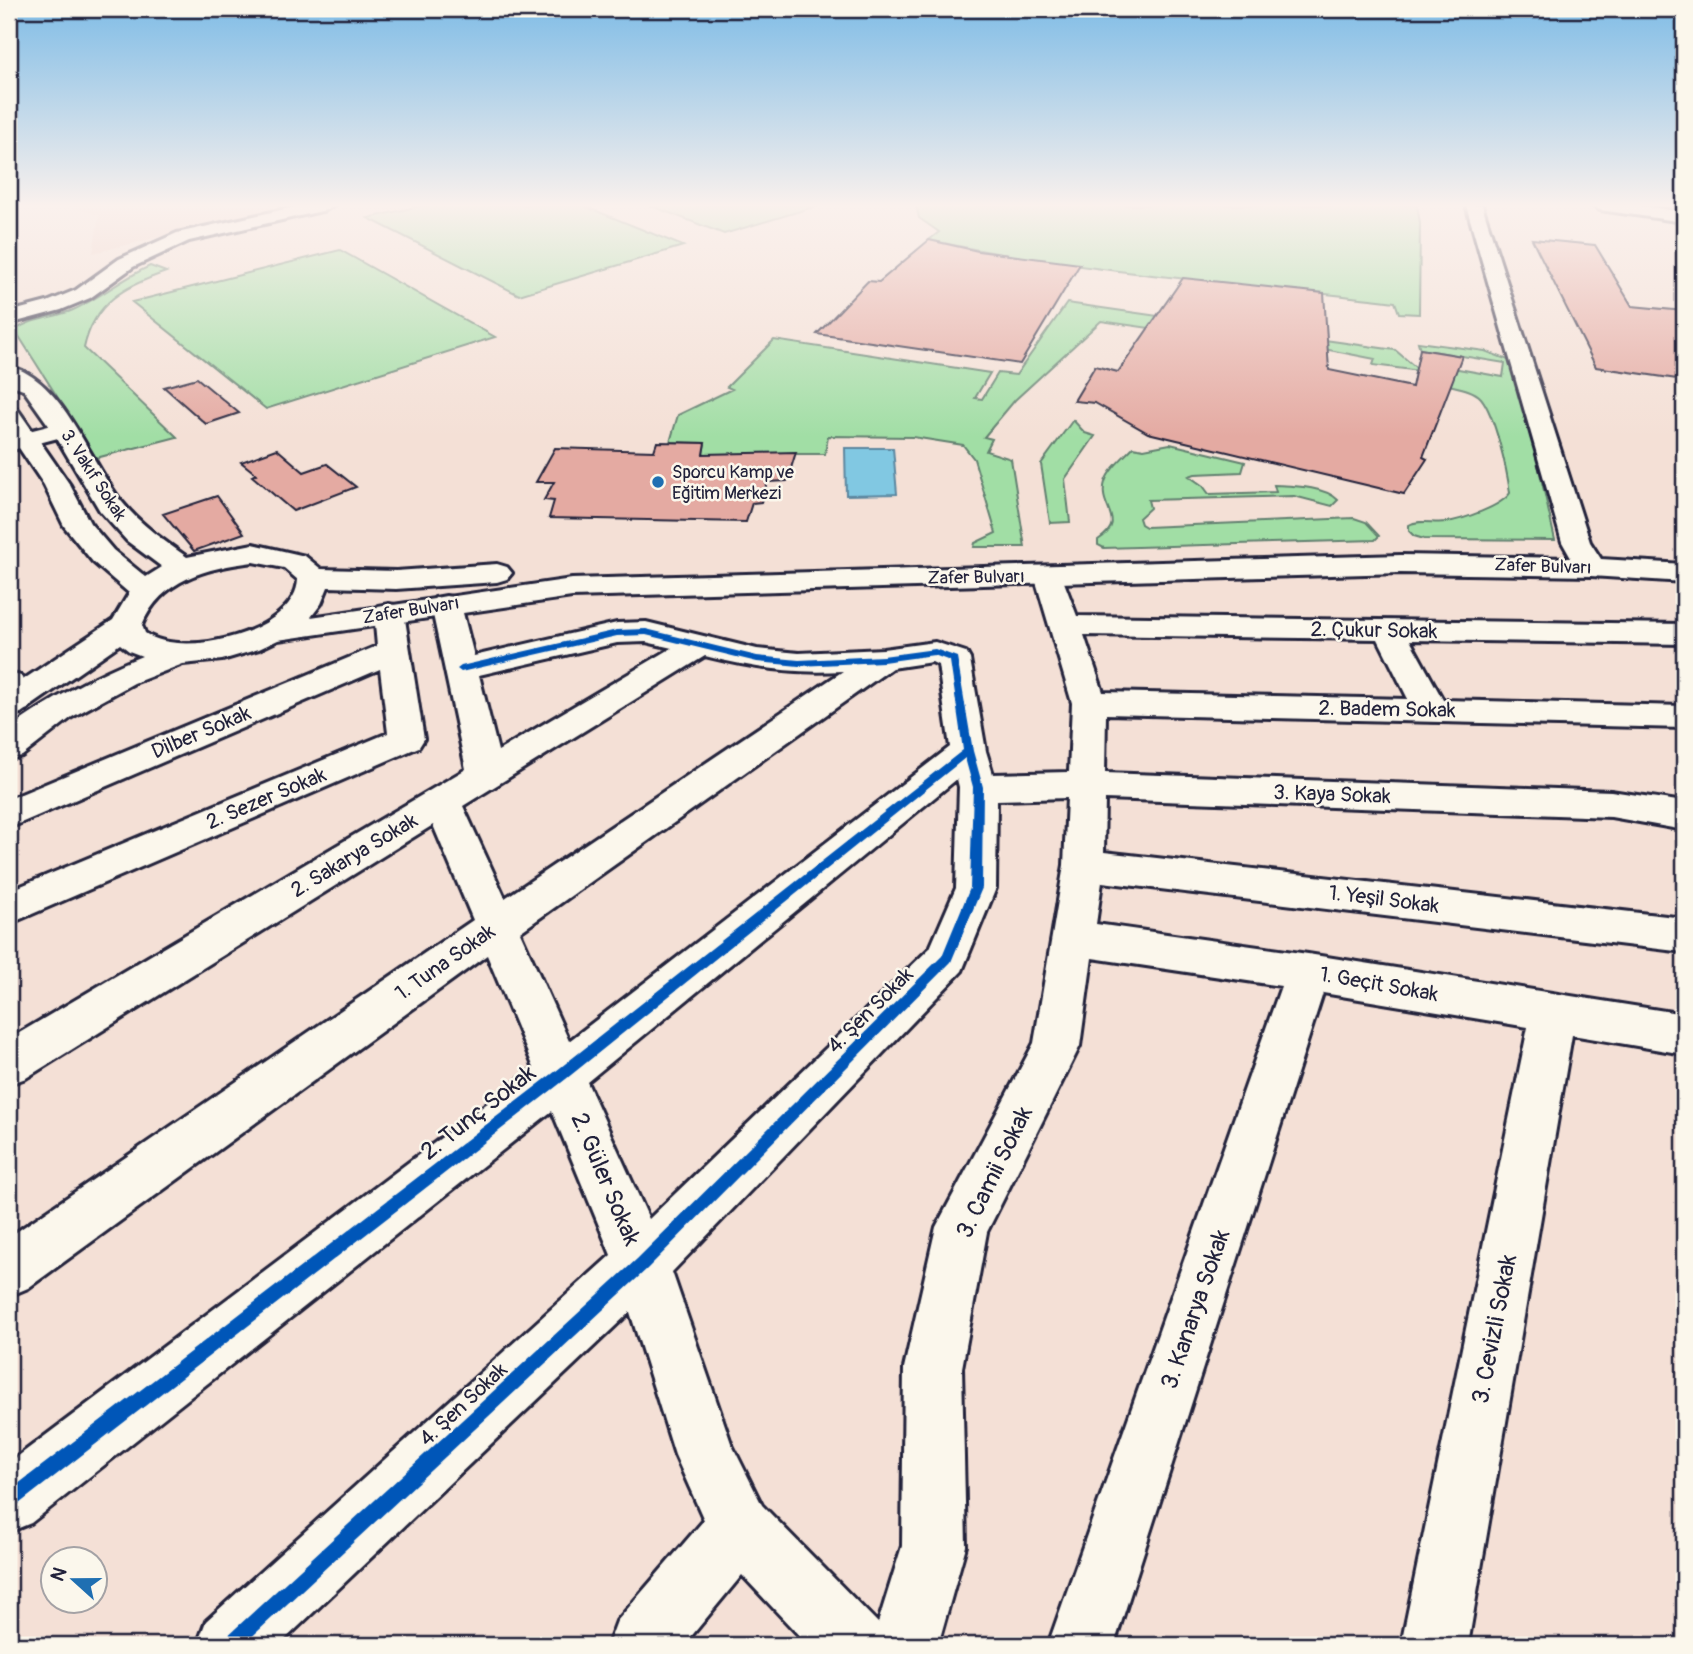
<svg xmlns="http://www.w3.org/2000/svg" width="1693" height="1654" font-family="Pangolin,sans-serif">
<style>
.built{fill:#efd0c6}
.green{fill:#a1dea5;stroke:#628070;stroke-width:2}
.water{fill:#81c8e2;stroke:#5b869f;stroke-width:2}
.building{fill:#e4aaa2;stroke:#22223b;stroke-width:2}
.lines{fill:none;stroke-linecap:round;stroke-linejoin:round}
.street-casing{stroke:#22223b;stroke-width:6}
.secondary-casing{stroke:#22223b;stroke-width:6}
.street{fill:#fbf7ec;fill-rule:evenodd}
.secondary{fill:#fbf7ec;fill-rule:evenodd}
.cycleway-casing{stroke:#fbf7ec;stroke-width:5}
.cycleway{fill:#0057b8;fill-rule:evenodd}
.poi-dot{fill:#1f6fb2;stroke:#fbf7ec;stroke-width:2.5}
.labels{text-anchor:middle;stroke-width:5;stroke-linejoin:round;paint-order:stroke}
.far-poi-label{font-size:18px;fill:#22223b;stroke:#fbf7ec;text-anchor:start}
.far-street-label{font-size:18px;fill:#22223b;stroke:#fbf7ec}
.street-label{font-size:21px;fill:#22223b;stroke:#fbf7ec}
.near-street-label{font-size:24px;fill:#22223b;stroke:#fbf7ec}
</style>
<rect width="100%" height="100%" fill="#f4e0d6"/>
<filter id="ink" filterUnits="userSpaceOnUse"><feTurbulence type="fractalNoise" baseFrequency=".0143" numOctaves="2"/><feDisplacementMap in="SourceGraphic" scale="14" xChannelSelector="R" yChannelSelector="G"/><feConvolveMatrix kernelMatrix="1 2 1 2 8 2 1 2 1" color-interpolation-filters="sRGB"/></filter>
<g filter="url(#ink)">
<path class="built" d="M 65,205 L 292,205 L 93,253 L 99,215 Z"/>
<path class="green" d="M 424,205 L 582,205 L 683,246 L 519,295 L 368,218 Z
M 649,205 L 820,205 L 724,234 Z
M 916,205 L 1417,205 L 1420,223 L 1419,314 L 1399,313 L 1395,302 C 1240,283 1082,273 929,240 L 939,232 L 919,218 Z
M 340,250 L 495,337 L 266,409 L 132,302 Z
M 150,266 L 166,272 C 125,286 94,302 84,348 L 177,437 L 96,458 L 15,330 C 32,318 54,318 73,310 C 100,298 123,278 150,266 Z
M 1067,303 L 1395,350 L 1420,371 L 1373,365 L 1375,359 L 1273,339 L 1226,339 L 1101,321 L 1015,400 L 984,437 L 992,439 L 986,451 L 1011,459 L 1025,547 L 974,547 L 975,543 L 996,533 L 974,459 L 963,445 L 913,437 L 828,436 L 825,454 L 703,454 L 705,443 L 670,442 L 678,415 L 732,389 L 727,387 L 774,340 L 990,373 L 975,398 L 982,399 L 998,373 L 1016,375 Z
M 1418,342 L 1485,351 L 1511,361 L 1519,379 L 1555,540 L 1424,539 L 1414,536 L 1409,531 L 1409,525 C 1419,519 1434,524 1446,522 C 1462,520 1502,506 1510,493 C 1507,470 1495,415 1481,398 C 1473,389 1455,387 1445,384 L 1447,367 L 1503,377 L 1505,363 L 1420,349 Z
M 1073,420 L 1085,433 L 1095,436 L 1065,479 L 1070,522 L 1050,523 L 1041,464 Z
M 1170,444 L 1245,462 L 1242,472 L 1195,474 L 1189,476 L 1203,486 L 1209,494 L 1276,492 L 1274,485 C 1292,486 1325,486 1338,500 L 1332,506 L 1294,496 L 1148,500 L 1150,508 L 1139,518 L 1141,524 L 1146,527 L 1354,518 L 1366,522 L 1379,536 L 1375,540 L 1104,548 L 1098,545 L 1098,540 C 1129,520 1097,508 1105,482 C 1109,469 1124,457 1133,447 L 1144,449 Z"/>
<path class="water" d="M 845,448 L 893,448 L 897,494 L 846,495 Z"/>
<path class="building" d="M 1532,239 L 1595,245 L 1632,306 L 1684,311 L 1684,380 L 1596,367 Z
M 929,240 L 978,251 L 1080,264 L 1020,364 L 817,334 L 868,281 L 879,282 Z
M 1183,278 L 1324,293 L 1329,370 L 1412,387 L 1420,349 L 1462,356 L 1423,457 L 1427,459 L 1404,494 L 1148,433 L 1095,403 L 1074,401 L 1095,366 L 1118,372 Z
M 197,378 L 239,413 L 206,424 L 164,387 Z
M 657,442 L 705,443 L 703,454 L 796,452 L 787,481 L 767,482 L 761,502 L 752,503 L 746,522 L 549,518 L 554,501 L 544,500 L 554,482 L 536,482 L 555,448 L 654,451 Z
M 277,449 L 304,472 L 327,464 L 356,487 L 293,511 L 252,476 L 256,474 L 241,462 Z
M 217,496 L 244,533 L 194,551 L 163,514 Z"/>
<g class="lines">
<g class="street-casing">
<path id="street" d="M 64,422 L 73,424 L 76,429 L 73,434 L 9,451 L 9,436 Z
M 1049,566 L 1059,569 L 1077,616 L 1684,624 L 1684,644 L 1410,640 L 1443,700 L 1684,706 L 1684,728 L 1106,714 L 1105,773 L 1611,791 L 1684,802 L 1684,830 L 1611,817 L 1105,799 L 1104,852 L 1684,918 L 1684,952 L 1102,882 L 1096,924 L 1308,954 L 1684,1014 L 1684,1054 L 1572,1035 L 1468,1645 L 1401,1645 L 1528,1027 L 1323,993 L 1114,1645 L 1048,1645 L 1281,986 L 1092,958 L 1080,1046 L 987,1232 L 962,1368 L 966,1546 L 938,1645 L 808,1645 L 742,1575 L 684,1645 L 608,1645 L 617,1621 L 704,1520 L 675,1455 L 630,1312 L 279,1645 L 197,1645 L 206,1621 L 611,1255 L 552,1111 L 31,1523 L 9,1532 L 9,1463 L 534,1068 L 487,955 L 28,1288 L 9,1296 L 9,1237 L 473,920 L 433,825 L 26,1078 L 9,1084 L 9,1039 L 466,769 L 431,605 L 435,598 L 446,596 L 457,598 L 461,605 L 474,656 L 617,623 L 646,622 L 757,649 L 799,653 L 883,649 L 935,642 L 966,652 L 970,659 L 986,751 L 993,774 L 1069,772 L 1072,703 L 1034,575 L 1039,569 ZM 1084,635 L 1378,639 L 1408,699 L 1103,692 ZM 646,642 L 672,648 L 498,751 L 479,675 L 617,643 ZM 705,656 C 754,668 792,674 843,671 L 505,898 L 463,806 ZM 932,662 L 938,665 L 950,747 L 569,1041 L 520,932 L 892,668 ZM 957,779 L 959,787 L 956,888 L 930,948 L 649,1219 L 587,1082 ZM 1067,798 L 1064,865 L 1034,1043 L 936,1227 L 904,1368 L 902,1546 L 878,1623 L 762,1505 L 731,1443 L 672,1272 L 962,971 L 996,888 L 997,800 Z
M 389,604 L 400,606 L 404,613 L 424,739 L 419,747 L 9,924 L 9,891 L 388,733 L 380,669 L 9,828 L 9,799 L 377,646 L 374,613 L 378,606 Z
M 9,673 L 21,676 L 33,701 L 28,709 L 16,712 L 9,710 Z"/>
</g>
<g class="secondary-casing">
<path id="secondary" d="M 303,205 L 334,205 L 326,210 L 189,241 L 133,267 L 90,298 L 61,310 L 9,324 L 9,312 L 47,302 L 76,290 L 119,259 L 177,233 Z
M 1466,205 L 1482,205 L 1590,542 L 1601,559 L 1684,564 L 1684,582 L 1591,576 L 1401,573 L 572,597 L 278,640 L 259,649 L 222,660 L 183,664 L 134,683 L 72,717 L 22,756 L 9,759 L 9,729 C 51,699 94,675 142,656 L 129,651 L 120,644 L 21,713 L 9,716 L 9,689 L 113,620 L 129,593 L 93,562 L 64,526 L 44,485 L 9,433 L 9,408 L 18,410 L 70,485 L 90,523 L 113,550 L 146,577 L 162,567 L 127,541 L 100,511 L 52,430 L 23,389 L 9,384 L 9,366 C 64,380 88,460 122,502 C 141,525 163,540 187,557 L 253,544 L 305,556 L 321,569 L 396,571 L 497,564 L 507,567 L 512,573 L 507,579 L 497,582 L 396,589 L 328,587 L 321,604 L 311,617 L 572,579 L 1401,555 L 1571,558 L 1562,542 ZM 253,562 L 284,568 L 298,580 C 295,632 183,660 145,633 L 142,625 C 161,579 207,568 253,562 Z
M 1592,205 L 1636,205 L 1684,212 L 1684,222 L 1600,210 Z"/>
</g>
<use href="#street" class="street"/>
<use href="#secondary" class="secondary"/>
<g class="cycleway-casing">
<path id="cycleway" d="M 646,629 L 757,656 L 799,660 L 883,656 L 935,649 L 957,657 L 973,751 L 983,787 L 982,888 L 951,962 L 647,1269 L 243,1645 L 221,1645 L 224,1639 L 637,1259 L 942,956 L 970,888 L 973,787 L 965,758 L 566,1079 L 15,1507 L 9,1509 L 9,1491 L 556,1071 L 963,750 L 950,661 L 934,655 L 883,662 L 799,666 L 757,662 L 646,635 L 617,636 L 461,672 L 457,669 L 461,666 L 617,630 Z"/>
</g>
<use href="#cycleway" class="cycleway"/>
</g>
</g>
<linearGradient id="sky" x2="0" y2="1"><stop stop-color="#7fbce6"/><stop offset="0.47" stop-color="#faf1ed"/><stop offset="1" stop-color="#faf1ed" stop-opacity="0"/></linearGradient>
<rect width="1693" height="437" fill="url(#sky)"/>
<circle class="poi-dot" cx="658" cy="482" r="7"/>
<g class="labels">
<g class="far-poi-label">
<text x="672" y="478">Sporcu Kamp ve<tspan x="672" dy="21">Eğitim Merkezi</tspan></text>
</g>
<g class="far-street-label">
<text transform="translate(94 475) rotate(57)" y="6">3. Vakıf Sokak</text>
<text transform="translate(1543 566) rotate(2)" y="6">Zafer Bulvarı</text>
<text transform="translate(976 577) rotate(-1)" y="6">Zafer Bulvarı</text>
<text transform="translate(411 610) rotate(-9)" y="6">Zafer Bulvarı</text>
</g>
<g class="street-label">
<text transform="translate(1374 630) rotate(1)" y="7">2. Çukur Sokak</text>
<text transform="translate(1387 709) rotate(1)" y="7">2. Badem Sokak</text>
<text transform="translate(201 732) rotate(-23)" y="7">Dilber Sokak</text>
<text transform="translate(1332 794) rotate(2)" y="7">3. Kaya Sokak</text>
<text transform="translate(266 798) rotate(-23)" y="7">2. Sezer Sokak</text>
<text transform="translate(354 855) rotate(-31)" y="7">2. Sakarya Sokak</text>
<text transform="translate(1384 899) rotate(7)" y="7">1. Yeşil Sokak</text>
<text transform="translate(445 962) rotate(-35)" y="7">1. Tuna Sokak</text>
<text transform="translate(1379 984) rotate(10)" y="7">1. Geçit Sokak</text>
<text transform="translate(870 1010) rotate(-45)" y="7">4. Şen Sokak</text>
<text transform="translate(463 1404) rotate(-43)" y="7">4. Şen Sokak</text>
</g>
<g class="near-street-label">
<text transform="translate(478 1112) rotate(-38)" y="8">2. Tunç Sokak</text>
<text transform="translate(994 1172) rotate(-64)" y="8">3. Camii Sokak</text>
<text transform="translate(606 1179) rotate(67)" y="8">2. Güler Sokak</text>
<text transform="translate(1195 1309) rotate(-71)" y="8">3. Kanarya Sokak</text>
<text transform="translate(1494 1329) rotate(-79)" y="8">3. Cevizli Sokak</text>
</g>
</g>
<rect width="1693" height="1654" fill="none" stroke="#fbf7ec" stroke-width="35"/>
<rect x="18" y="18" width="1658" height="1619" fill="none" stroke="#22223b" stroke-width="2.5" filter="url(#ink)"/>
<g transform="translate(74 1580) rotate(291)"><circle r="33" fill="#fbf7ec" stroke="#a4a2a5" stroke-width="2"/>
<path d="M0-5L12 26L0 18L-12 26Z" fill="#1f6fb2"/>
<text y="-10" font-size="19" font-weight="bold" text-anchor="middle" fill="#22223b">N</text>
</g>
</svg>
